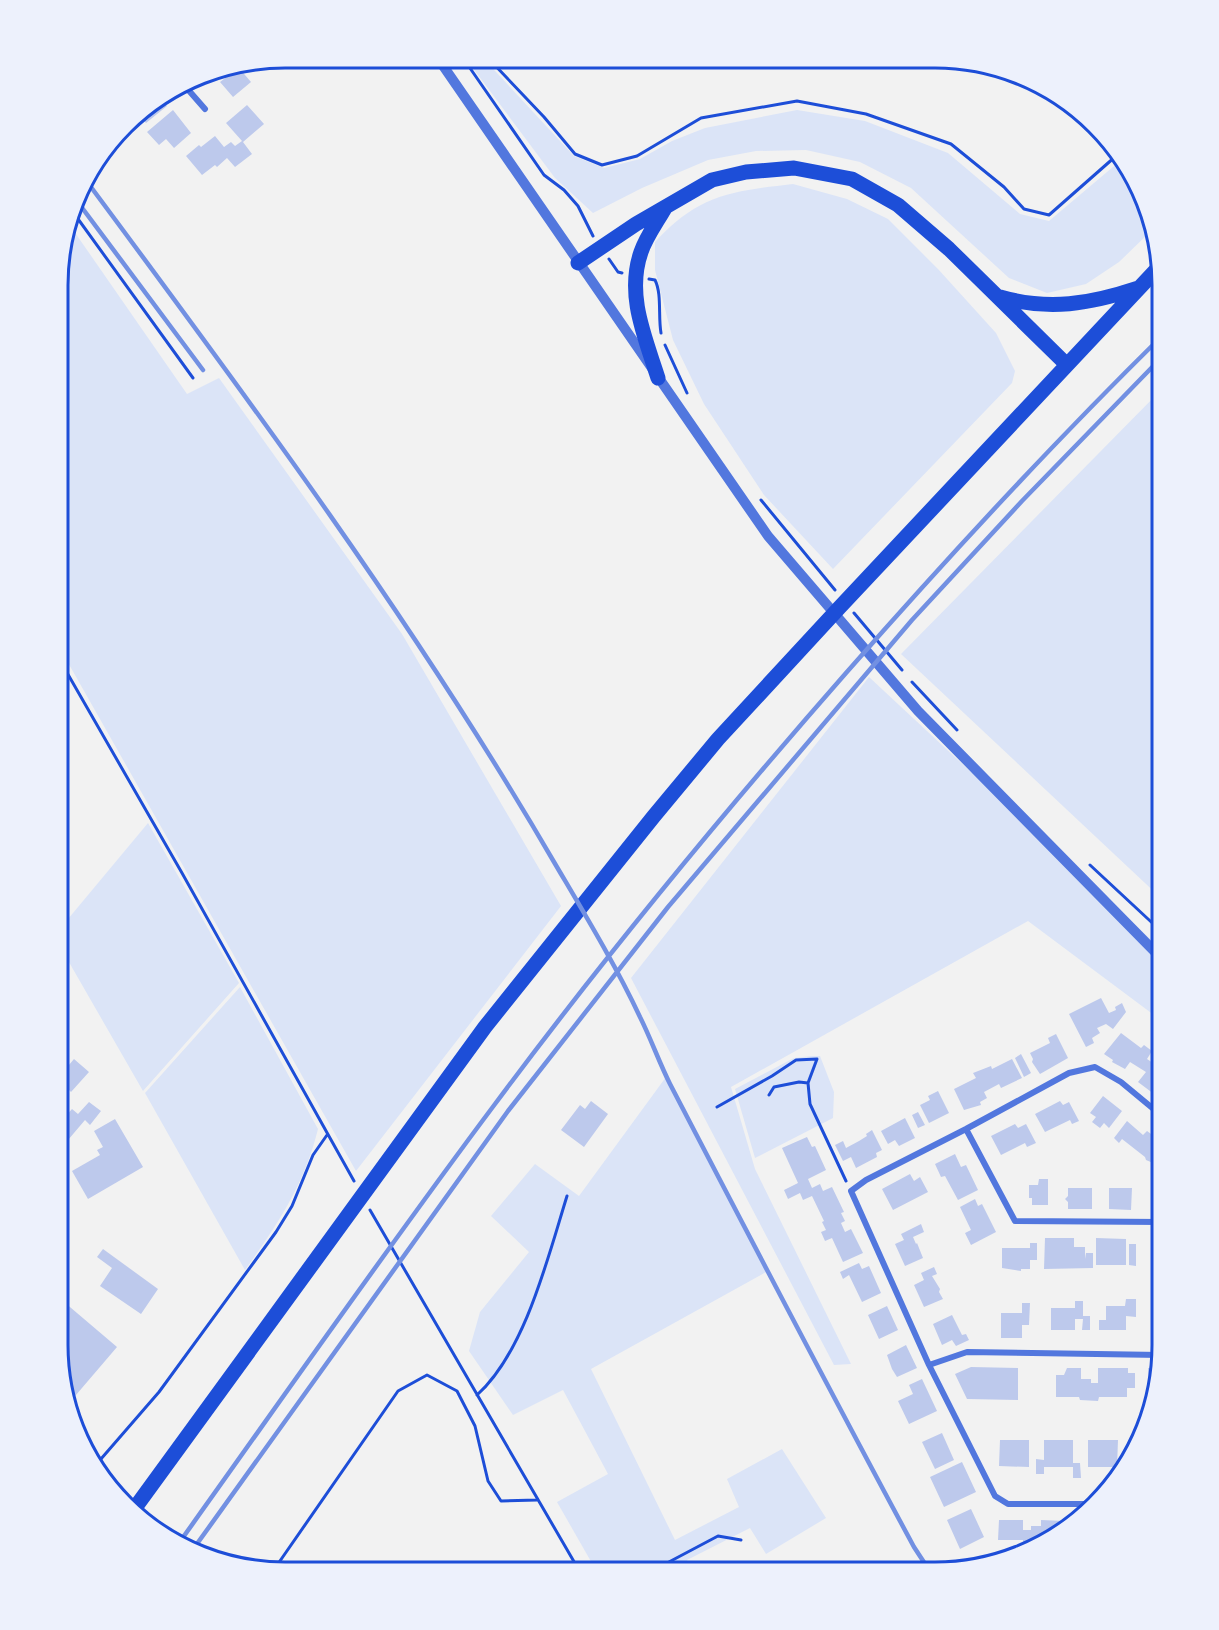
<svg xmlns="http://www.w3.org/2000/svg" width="1219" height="1630" font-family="'PT Sans Narrow',sans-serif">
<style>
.green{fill:#dbe4f7}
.building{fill:#bdc9ec}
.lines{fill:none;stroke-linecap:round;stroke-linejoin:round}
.path{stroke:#1d4ed8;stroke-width:3}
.minor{stroke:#5277de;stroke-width:6}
.tertiary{stroke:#5277de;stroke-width:10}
.primary{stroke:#1d4ed8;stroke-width:15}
.rail{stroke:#7290e2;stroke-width:4.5}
.rim{fill:none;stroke:#1d4ed8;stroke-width:3}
</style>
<rect width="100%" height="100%" fill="#f2f2f2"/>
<path class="green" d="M 483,58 L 574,156 L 604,168 L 640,159 L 672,141 L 705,128 L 797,110 L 865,121 L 948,153 L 1020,214 L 1049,221 L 1120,161 L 1138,183 L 1150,232 L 1119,262 L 1086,284 L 1047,293 L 1009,278 L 911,188 L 860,162 L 806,150 L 756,151 L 708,160 L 642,188 L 593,213 L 555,178 L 472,67 Z
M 793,184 L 847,199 L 888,219 L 938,269 L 996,333 L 1015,371 L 1012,383 L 833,569 L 764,495 L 704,404 L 673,340 L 655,270 L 655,242 C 699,194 733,191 793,184 Z
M 69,224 L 187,394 L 219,378 L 402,634 L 561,906 L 356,1171 L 58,645 L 59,254 Z
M 1162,389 L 1162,899 L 901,654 Z
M 869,677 L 1162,950 L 1162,1021 L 1028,921 L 731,1087 L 755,1169 L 851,1364 L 834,1365 L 631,978 Z
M 148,823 L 239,983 L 143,1091 L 58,943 L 58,931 Z
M 240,987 L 318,1129 C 304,1185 278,1224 245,1270 L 145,1093 Z
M 812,1056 L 820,1056 L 834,1092 L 833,1118 L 755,1158 L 735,1089 L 794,1058 Z
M 666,1077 L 768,1271 L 591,1369 L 675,1540 L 739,1507 L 727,1479 L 782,1449 L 826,1518 L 766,1554 L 750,1528 L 687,1560 L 694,1572 L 597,1572 L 557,1502 L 608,1474 L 563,1390 L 513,1415 L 469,1351 L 480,1312 L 529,1252 L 491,1216 L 535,1164 L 579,1196 Z"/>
<path class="building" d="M 244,64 L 239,68 L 251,82 L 233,97 L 220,82 L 232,73 L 227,67 Z
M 161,98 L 167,106 L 146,123 L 137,112 Z
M 247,105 L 264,124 L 243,142 L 252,154 L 235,167 L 227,158 L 217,167 L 215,165 L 202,175 L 186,156 L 199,145 L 201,147 L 215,136 L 224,147 L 231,142 L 235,146 L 242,141 L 226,123 Z
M 173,110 L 191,133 L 174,148 L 166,139 L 159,145 L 147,132 Z
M 1101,998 L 1109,1013 L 1116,1010 L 1115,1007 L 1122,1003 L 1126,1012 L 1113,1029 L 1106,1024 L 1097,1028 L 1100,1033 L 1092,1038 L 1094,1043 L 1086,1047 L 1069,1014 Z
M 1121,1033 L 1141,1048 L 1144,1045 L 1152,1051 L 1147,1059 L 1153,1063 L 1155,1061 L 1162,1066 L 1162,1100 L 1138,1082 L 1146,1072 L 1130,1062 L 1125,1069 L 1112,1062 L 1113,1060 L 1104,1054 Z
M 1056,1034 L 1068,1058 L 1040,1074 L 1032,1062 L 1033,1059 L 1030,1053 L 1050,1043 L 1048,1038 Z
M 1021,1054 L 1031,1073 L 1024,1077 L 1015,1058 Z
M 74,1059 L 89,1072 L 71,1092 L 69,1090 L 57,1103 L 57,1079 Z
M 1012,1059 L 1022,1078 L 1001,1088 L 999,1084 L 984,1092 L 987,1098 L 980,1102 L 981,1105 L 964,1110 L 954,1089 L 976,1078 L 973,1073 L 991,1066 L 992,1069 Z
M 938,1091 L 949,1113 L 929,1123 L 920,1105 L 930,1100 L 928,1096 Z
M 1103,1096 L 1122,1111 L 1109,1128 L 1104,1123 L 1100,1128 L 1092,1122 L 1096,1117 L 1090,1113 Z
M 591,1101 L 608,1114 L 584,1147 L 561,1130 L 580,1105 L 585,1109 Z
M 1060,1101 L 1063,1105 L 1069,1102 L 1079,1121 L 1072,1124 L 1070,1120 L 1045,1132 L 1035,1114 Z
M 89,1102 L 101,1111 L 90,1125 L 85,1120 L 57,1153 L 57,1126 L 72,1109 L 78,1114 Z
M 918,1112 L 925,1125 L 918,1128 L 912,1115 Z
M 905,1118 L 915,1138 L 899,1146 L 895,1140 L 888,1144 L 881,1131 Z
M 115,1119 L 143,1167 L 88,1199 L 72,1171 L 100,1155 L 97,1150 L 103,1147 L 94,1131 Z
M 1127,1121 L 1143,1135 L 1147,1131 L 1162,1142 L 1159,1158 L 1156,1159 L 1153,1163 L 1146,1160 L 1145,1157 L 1122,1139 L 1119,1143 L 1114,1138 Z
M 1015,1124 L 1018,1128 L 1026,1124 L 1036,1143 L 1027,1147 L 1025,1143 L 1001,1155 L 991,1136 Z
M 872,1130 L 882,1150 L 876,1153 L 877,1157 L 856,1168 L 851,1157 L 843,1161 L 835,1145 L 843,1141 L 846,1148 L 859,1141 L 867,1136 L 866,1134 Z
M 807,1137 L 812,1147 L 815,1146 L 826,1170 L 808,1179 L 812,1188 L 820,1184 L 823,1191 L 832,1187 L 844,1212 L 841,1213 L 845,1221 L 841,1223 L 845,1232 L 851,1229 L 863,1253 L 843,1262 L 832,1238 L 825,1241 L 821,1232 L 826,1230 L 822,1222 L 824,1221 L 812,1196 L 803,1200 L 800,1193 L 788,1199 L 784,1190 L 798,1183 L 782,1148 Z
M 955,1154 L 961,1167 L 966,1165 L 978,1190 L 958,1200 L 945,1176 L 941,1177 L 935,1164 Z
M 910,1174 L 914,1181 L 920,1177 L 928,1192 L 893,1210 L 882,1189 Z
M 1039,1179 L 1048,1179 L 1048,1205 L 1032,1205 L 1032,1198 L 1029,1198 L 1029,1185 L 1038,1185 Z
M 1068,1188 L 1092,1188 L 1092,1209 L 1068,1209 L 1068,1202 L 1065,1199 L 1068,1196 Z
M 1109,1188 L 1132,1188 L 1131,1210 L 1109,1209 Z
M 975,1199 L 978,1206 L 982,1204 L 996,1232 L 971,1245 L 965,1233 L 971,1230 L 960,1207 Z
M 921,1224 L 924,1232 L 913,1237 L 916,1244 L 917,1243 L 923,1258 L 905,1266 L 895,1244 L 904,1240 L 901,1234 Z
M 1045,1238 L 1074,1238 L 1074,1247 L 1085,1247 L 1085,1259 L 1086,1253 L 1093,1253 L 1093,1268 L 1044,1269 Z
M 1096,1238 L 1126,1239 L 1126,1265 L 1096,1265 Z
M 1030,1243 L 1037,1243 L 1037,1260 L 1030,1260 L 1030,1269 L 1021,1269 L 1021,1271 L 1002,1268 L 1002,1248 L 1030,1248 Z
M 1129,1244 L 1136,1244 L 1136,1266 L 1129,1265 Z
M 103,1249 L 158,1289 L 141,1314 L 100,1286 L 112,1268 L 97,1257 Z
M 859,1263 L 862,1269 L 869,1266 L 881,1293 L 862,1302 L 849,1275 L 843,1279 L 840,1272 Z
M 934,1267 L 937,1274 L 932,1276 L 940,1289 L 939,1292 L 943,1299 L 924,1307 L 914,1285 L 924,1280 L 921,1273 Z
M 57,1296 L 117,1347 L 70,1402 L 57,1346 Z
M 1126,1299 L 1136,1299 L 1136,1317 L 1126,1316 L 1126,1330 L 1099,1330 L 1099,1320 L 1106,1320 L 1106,1306 L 1125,1306 Z
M 1075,1301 L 1083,1301 L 1083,1316 L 1090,1316 L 1090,1330 L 1082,1330 L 1083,1319 L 1075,1319 L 1075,1330 L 1051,1330 L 1051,1308 L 1075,1308 Z
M 1022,1303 L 1030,1303 L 1029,1325 L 1022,1325 L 1022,1338 L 1001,1338 L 1001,1313 L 1022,1313 Z
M 887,1306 L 898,1330 L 879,1339 L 868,1315 Z
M 1155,1308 L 1162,1308 L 1162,1329 L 1154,1329 Z
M 952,1315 L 962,1335 L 966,1334 L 969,1340 L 956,1346 L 952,1340 L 942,1345 L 933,1324 Z
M 906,1345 L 917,1368 L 897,1377 L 892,1369 L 887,1355 Z
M 971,1367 L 1018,1368 L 1018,1400 L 967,1399 L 955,1374 Z
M 1067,1368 L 1081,1368 L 1081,1379 L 1091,1379 L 1091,1383 L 1098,1383 L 1098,1368 L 1128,1368 L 1128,1373 L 1135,1373 L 1135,1388 L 1127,1388 L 1127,1397 L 1099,1397 L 1098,1401 L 1080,1400 L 1079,1397 L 1056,1397 L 1056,1375 L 1064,1375 Z
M 1148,1368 L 1160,1369 L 1155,1394 L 1148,1394 Z
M 922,1379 L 937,1411 L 909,1424 L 898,1401 L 913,1394 L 909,1385 Z
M 942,1433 L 954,1460 L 935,1469 L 922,1442 Z
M 1000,1440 L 1029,1440 L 1029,1467 L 999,1466 Z
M 1044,1440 L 1073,1440 L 1073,1463 L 1080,1463 L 1081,1478 L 1073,1478 L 1073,1467 L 1044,1467 L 1044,1474 L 1036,1474 L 1036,1459 L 1044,1460 Z
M 1088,1440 L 1118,1440 L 1117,1467 L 1088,1467 Z
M 962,1462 L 976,1492 L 944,1507 L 930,1477 Z
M 971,1509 L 984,1537 L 960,1549 L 947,1520 Z
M 999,1520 L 1023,1520 L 1023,1530 L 1031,1530 L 1031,1526 L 1041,1526 L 1041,1520 L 1065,1521 L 1065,1530 L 1046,1542 L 1041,1542 L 1041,1546 L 1038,1548 L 1030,1548 L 1030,1551 L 1023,1552 L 1023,1540 L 998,1540 Z"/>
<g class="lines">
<path class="path" d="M 463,58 L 544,175 L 564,190 L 578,206 L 593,236
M 488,58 L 544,117 L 575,154 L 602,165 L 637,156 L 701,118 L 797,101 L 866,114 L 951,144 L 1004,187 L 1024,209 L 1049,215 L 1116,156
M 454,61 L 467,58
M 73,212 L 193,378
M 609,259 L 618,272 L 622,273
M 649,279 L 655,280 C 662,294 658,316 661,333
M 665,345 L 687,393
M 761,500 L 835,590
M 854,613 L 902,670
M 58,657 L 182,873 L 354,1181
M 912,682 L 957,730
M 1090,865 L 1162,932
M 769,1095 L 774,1087 L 799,1082 L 808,1083
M 717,1107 L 772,1076 L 796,1060 L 817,1059 L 808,1083 L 810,1104 L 846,1181
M 370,1210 L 580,1572
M 477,1395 C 525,1352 548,1257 567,1196
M 94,1467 L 159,1392 L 276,1232 L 292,1206 L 313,1155 L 327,1135
M 273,1571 L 398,1391 L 427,1375 L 457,1391 L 475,1426 L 488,1481 L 501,1501 L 537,1500
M 650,1572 L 718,1536 L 741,1540"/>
<path class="minor" d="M 184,85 L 205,109
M 966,1129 L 1015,1221 L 1162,1222
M 929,1365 L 967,1352 L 1161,1355
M 1095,1504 L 1008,1504 L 995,1496 L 929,1365 L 851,1191 L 866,1180 L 966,1129 L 1069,1073 L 1095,1067 L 1121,1082 L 1162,1116"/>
<path class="tertiary" d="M 437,57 L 768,536 L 918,711 L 1162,959"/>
<path class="primary" d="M 578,263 L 636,224 L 712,180 L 746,172 L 794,168 L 852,179 L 898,205 L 949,249 L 1067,365
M 1000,297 C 1049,311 1090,304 1138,288
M 658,378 C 645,337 626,295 641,252 C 646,237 657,222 665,208
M 132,1512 L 485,1027 L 654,816 L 718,739 L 839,608 L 1158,268"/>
<path class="rail" d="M 85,179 C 250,401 415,623 554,862 C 584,913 615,964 640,1017 C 651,1039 659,1062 670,1084 C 750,1238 831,1393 914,1547 L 931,1573
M 77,201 L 203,370
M 179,1543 C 284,1396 387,1248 495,1104 C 606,955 724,812 846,673 C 948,557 1052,444 1162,336
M 194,1548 L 508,1111 L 668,907 L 912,620 L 1022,501 L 1162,357"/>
</g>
<path d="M0 0H1219V1630H0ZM285 68H935A217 217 0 0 1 1152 285V1345A217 217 0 0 1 935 1562H285A217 217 0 0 1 68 1345V285A217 217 0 0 1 285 68Z" fill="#edf1fc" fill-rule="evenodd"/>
<path class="rim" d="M285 68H935A217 217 0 0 1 1152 285V1345A217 217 0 0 1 935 1562H285A217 217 0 0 1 68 1345V285A217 217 0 0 1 285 68Z"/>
</svg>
